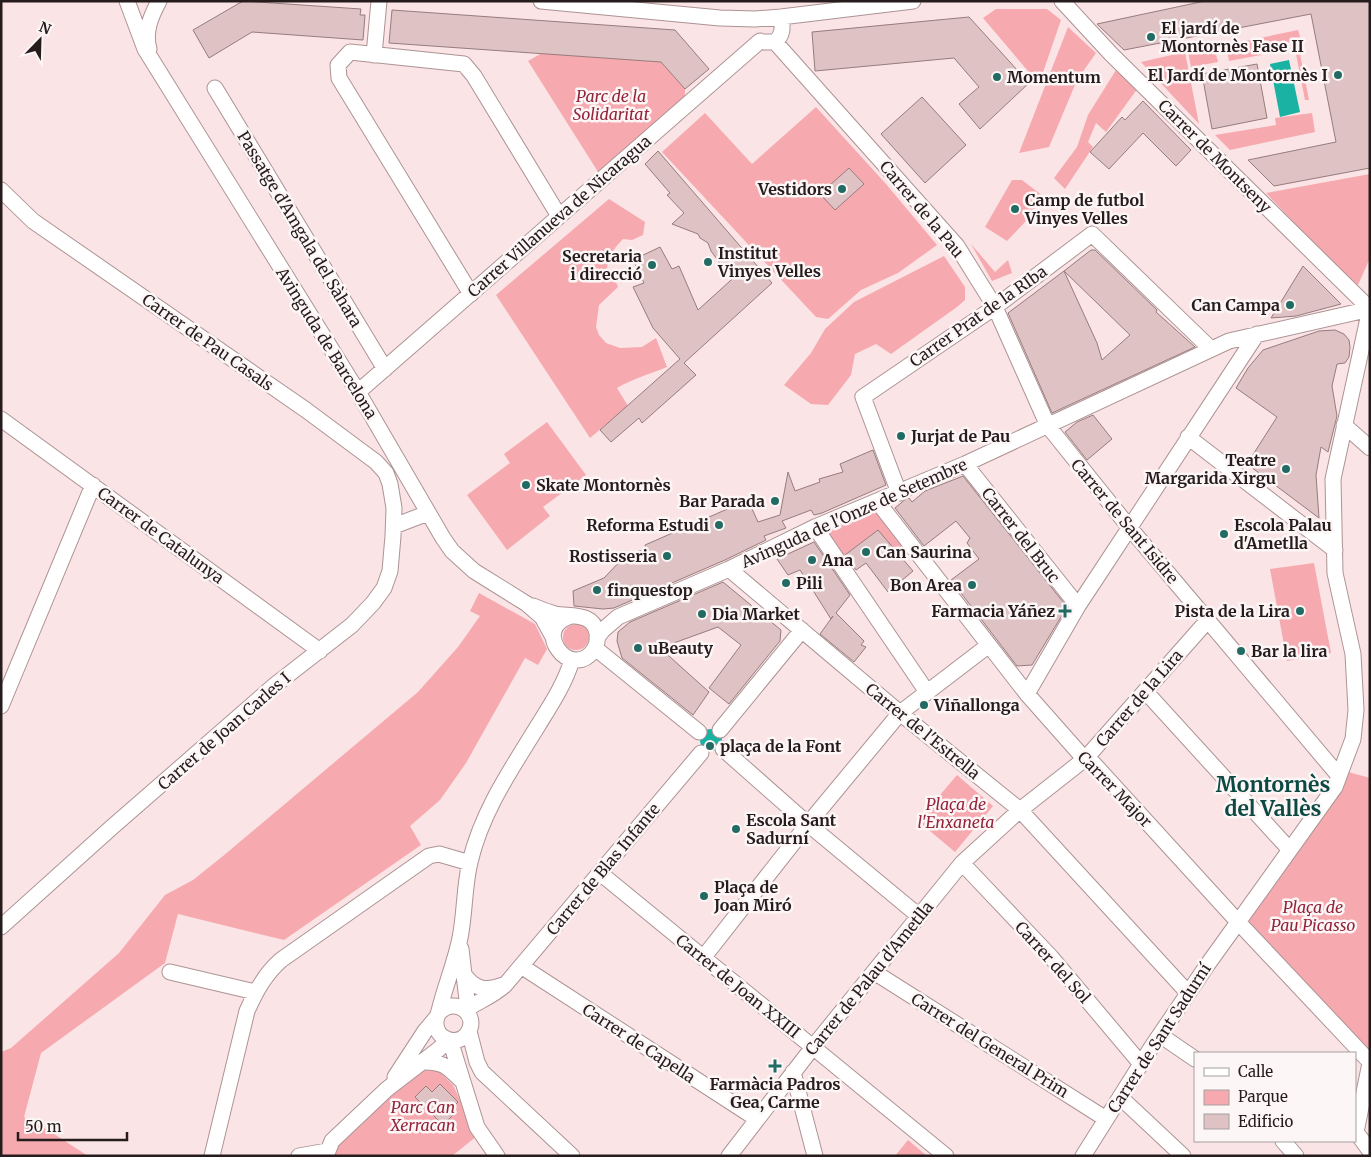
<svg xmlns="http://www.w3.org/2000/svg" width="1371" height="1157" font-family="Merriweather,serif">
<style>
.green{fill:#f6aaaf}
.water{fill:#1ab2a3}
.building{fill:#dfc2c4;stroke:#967c7d}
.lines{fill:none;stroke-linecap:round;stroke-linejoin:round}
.minor-casing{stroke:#ad9394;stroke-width:17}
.minor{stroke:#fff;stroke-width:15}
.poi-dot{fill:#226b63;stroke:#fcf6f6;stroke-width:2}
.labels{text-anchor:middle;stroke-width:5;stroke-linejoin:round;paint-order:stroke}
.poi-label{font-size:16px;font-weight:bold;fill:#261c1d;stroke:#fcf6f6;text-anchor:start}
.park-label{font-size:16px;font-style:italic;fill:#94243a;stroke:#fcf6f6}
.street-label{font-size:16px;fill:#261c1d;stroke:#fcf6f6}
.district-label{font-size:21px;font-weight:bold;fill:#0b4942;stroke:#fcf6f6}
</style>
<rect width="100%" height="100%" fill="#fbe4e5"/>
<path class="green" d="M 996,9 L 1047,9 L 1061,20 L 1039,84 L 983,18 Z
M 1068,27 L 1096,53 L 1077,80 L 1049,147 L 1019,153 Z
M 1298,30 L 1301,40 L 1260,48 L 1261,55 L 1229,61 L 1226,45 Z
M 1214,47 L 1218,62 L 1191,67 L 1188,52 Z
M 1185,52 L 1199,124 L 1141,62 Z
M 542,53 L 661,62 L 685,89 L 685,101 L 600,175 L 528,61 Z
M 1296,54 L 1300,54 L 1309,100 L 1305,100 Z
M 1116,70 L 1138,88 L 1106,132 L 1096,123 L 1088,142 L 1093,147 L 1065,189 L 1054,178 L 1077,147 L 1088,115 Z
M 816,107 L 886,184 L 937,245 L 898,273 L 861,290 L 828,319 L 816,317 L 662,152 L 705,113 L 752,164 Z
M 1312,113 L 1315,132 L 1230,150 L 1215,135 L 1276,125 L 1275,118 Z
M 1370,174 L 1370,258 L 1358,285 L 1336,267 L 1266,193 Z
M 1012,180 L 1022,180 L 1043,196 L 1025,222 L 1007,241 L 985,227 Z
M 609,199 L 645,222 L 643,235 L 632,240 L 623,239 C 614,248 609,256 607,268 L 614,277 L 618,287 L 599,305 L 596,327 L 599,335 L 606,343 L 620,348 L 642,347 L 656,338 L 667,367 C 650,374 632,379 617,388 L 628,406 L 590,438 L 496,295 Z
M 971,244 L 995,272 L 1008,260 L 1012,273 L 992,281 Z
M 944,256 L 965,287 L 965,300 L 957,307 L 891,354 L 876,344 L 855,354 L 851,375 L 828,405 L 811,404 L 784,385 L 811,353 L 825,329 L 854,302 Z
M 547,422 L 586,475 L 543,507 L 550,516 L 507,550 L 467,495 L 510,463 L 504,454 Z
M 876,507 L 908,548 L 899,555 L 878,530 L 841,558 L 821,529 Z
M 1314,563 L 1331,653 L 1287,661 L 1270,569 Z
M 479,593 L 535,624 L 547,649 L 538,665 L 525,658 L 466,763 L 440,800 L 410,826 L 421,845 L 284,940 L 178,914 L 165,963 L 41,1053 L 24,1117 L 51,1132 L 88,1156 L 1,1156 L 1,1052 L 11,1048 L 119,953 L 165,895 L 193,880 L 223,856 L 418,692 L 458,647 L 480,616 L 470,611 Z
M563 637a13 13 0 1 1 26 0a13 13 0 1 1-26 0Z
M 1341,770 L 1370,778 L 1370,1062 L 1239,923 Z
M 957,775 L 993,806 L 955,852 L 918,821 Z
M 422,1070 L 439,1071 L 453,1085 L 477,1136 L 452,1156 L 326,1156 L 336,1137 Z
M 908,1140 L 927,1156 L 895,1156 Z"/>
<path class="water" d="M 1289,60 L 1300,112 L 1280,117 L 1270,64 Z
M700 740a11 11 0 1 1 22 0a11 11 0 1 1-22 0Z"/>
<path class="building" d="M 243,1 L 361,9 L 360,15 L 365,15 L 363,40 L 252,32 L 209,58 L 193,30 Z
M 1205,1 L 1370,1 L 1370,168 L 1274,186 L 1248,160 L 1336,142 L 1311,14 L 1124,50 L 1097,24 Z
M 392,10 L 675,30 L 709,69 L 685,89 L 661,62 L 389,43 Z
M 969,17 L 1029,83 L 980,129 L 959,104 L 979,87 L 954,58 L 815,71 L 812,32 Z
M 1257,64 L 1267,118 L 1212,129 L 1202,74 Z
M 922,97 L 966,145 L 925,183 L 881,134 Z
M 1143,101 L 1191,150 L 1176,166 L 1143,133 L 1109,169 L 1090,152 L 1122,117 L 1125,120 Z
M 658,151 L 772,283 L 684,363 L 696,375 L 642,423 L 639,418 L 611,442 L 600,430 L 680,359 L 653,328 L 633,287 L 644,283 L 633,260 L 660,247 L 672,269 L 679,266 L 698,310 L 741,271 L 722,266 L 711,251 L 708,243 L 700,238 L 698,234 L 672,224 L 684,213 L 667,195 L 670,193 L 645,164 Z
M 849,168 L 864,184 L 835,210 L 820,194 Z
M 1091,250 L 1095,250 L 1157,310 L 1156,312 L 1195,347 L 1052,413 L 1008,313 L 1064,271 L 1097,343 L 1102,360 L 1130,335 L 1064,271 Z
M 1303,266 L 1341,304 L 1296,316 L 1271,318 Z
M 1335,330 L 1344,334 L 1349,340 L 1350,347 L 1349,357 L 1345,363 L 1337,364 L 1332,386 L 1337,416 L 1328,452 L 1321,447 L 1316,475 L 1319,518 L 1247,464 L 1277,417 L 1236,388 L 1248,368 L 1263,350 L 1319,331 Z
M 1093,415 L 1112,439 L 1087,460 L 1065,432 L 1077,422 Z
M 873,450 L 886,485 L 822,513 L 814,515 L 811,510 L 782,521 L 786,528 L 764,536 L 766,540 L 725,560 L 614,608 L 603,609 L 574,606 L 573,591 L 604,578 L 626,555 L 646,549 L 645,545 L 748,500 L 758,522 L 780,515 L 788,472 L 795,491 L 820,482 L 819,479 L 843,472 L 840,464 Z
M 963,476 L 1067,607 L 1032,665 L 1017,666 L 951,580 L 979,559 L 967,543 L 970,538 L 956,521 L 924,546 L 895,508 L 907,498 L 909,498 L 912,502 L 925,491 Z
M 878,530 L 913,571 L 888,592 L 866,563 L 856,570 L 845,555 Z
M 814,542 L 850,595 L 836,613 L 864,641 L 861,645 L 866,647 L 854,662 L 820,634 L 833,616 L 831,619 L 800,570 L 788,575 L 777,559 Z
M 723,582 L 781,630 L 780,641 L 729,704 L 709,688 L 741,645 L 718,627 L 660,648 L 709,692 L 693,715 L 622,658 L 617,641 L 618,632 L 630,622 Z
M 440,1084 L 458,1102 L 450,1110 L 454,1114 L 443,1125 L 415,1097 L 426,1086 L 432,1092 Z"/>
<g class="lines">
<g class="minor-casing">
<path id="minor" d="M 127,1 L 145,49 L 358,392 L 443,538 L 452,551 L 474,571 L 527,604 L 542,617 L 553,637
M 541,1 L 720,18 L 755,19 L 781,17 L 913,1
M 1062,1 L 1111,54 L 1370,309
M 765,42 L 775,42 C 783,35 783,28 781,17
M 775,42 L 957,246 L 995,307 L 1048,426 L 1129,527 L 1339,776
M 149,49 C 144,32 151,16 159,1
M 374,55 L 379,1
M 215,88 L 385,369
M 1,190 L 33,221 L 306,410 L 376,462 L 386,473 L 390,484 L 394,508 L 393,536 L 390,571 L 384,588 L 373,603 L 352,625 L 275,685 L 111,828 L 1,927
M 471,294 L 339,78 L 338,65 L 350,52 L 464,64 L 474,76 L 559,216
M 358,392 L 760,41
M 1,419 L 320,651
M 1344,425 L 1370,448
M 1188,437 L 1335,550
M 965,464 L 1078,606
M 899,493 L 863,397 L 995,307 L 1092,234 L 1211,349
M 877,501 L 1027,694 L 1081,755 L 1094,764 L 1239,923 L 1370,1062
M 394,526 L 428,513
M 815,527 L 927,692
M 729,569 L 900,713 L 1020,810 L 1188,993
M 533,606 C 540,609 548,612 555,614 C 571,617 593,612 597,633 C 598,640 597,646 593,651 C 570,681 530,628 571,616
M 597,638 L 603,630 L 618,617 L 729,569 L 815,527 L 965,464 L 1229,341 L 1370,309
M 595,648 L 699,732
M 1145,691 L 1290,850
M 1027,694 L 1078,606 L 1257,334
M 1,706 L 93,485
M 720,730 L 802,630
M 723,749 L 808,824 L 919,916
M 962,863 L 1051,957 L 1141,1064
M 600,873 L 946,1156
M 461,949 L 467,1000 L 464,1009
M 703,958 L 808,824 L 900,713 L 989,645
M 521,966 L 757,1119
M 170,972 L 255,992
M 874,972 L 1106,1119
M 463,973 C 474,989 485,992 503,985
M 465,1010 C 479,1001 493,996 505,985 L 701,753
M 438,1014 C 454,994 481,1015 467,1034 C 457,1047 435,1039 436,1022 C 436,1018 438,1015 439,1011 C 445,986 455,963 460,938 C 465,913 464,887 470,862 C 482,811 512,768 539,724 C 552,703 565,683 572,660
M 469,1031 L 477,1062 L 482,1072 L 572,1156
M 1160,1035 L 1195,1059
M 450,1040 L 477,1127 L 497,1156
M 421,1062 C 442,1061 447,1066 461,1080
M 1370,1063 L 1356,1132 L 1370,1151
M 793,1072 L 815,1156
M 395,1077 L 425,1031 L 436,1018
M 1120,1097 L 1183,1156
M 1283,1141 L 1296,1156
M 212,1156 L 247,1011 C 256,991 265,974 281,960 L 429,856 L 439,854 L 470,863
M 299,1156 L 327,1151
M 326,1156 L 332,1141 L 387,1089 L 439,1049 L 448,1040
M 729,1156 L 813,1047 L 962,863 L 1020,810 L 1086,758 L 1208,620
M 1083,1156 L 1151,1048 L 1208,964 L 1335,787 L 1353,739 L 1356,710 L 1353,654 L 1335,573 L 1333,479 L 1370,309"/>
</g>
<use href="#minor" class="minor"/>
</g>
<g class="poi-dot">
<circle cx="1151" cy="37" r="5"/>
<circle cx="1338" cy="75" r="5"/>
<circle cx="997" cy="77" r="5"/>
<circle cx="842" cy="189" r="5"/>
<circle cx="1015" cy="209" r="5"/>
<circle cx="708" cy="262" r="5"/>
<circle cx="652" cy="265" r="5"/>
<circle cx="1290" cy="305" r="5"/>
<circle cx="901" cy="436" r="5"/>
<circle cx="1286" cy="469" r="5"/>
<circle cx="526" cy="485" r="5"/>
<circle cx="775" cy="501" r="5"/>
<circle cx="719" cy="525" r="5"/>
<circle cx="1224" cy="534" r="5"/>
<circle cx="866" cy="552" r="5"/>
<circle cx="667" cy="556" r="5"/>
<circle cx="812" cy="560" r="5"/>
<circle cx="786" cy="583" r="5"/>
<circle cx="972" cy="585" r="5"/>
<circle cx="597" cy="590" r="5"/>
<path d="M1062.5 603.5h5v5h5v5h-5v5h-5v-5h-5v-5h5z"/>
<circle cx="1300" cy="611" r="5"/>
<circle cx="702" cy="614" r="5"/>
<circle cx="638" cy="648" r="5"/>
<circle cx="1241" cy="651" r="5"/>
<circle cx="924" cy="705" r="5"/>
<circle cx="710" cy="746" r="5"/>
<circle cx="736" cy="829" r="5"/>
<circle cx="704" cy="896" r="5"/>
<path d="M772.5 1058.5h5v5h5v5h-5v5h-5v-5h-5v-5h5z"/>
</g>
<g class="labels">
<g class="poi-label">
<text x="1161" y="34">El jardí de<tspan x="1161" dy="18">Montornès Fase II</tspan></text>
<text x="1328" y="81" text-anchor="end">El Jardí de Montornès I</text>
<text x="1007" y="83">Momentum</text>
<text x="832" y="195" text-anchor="end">Vestidors</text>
<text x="1025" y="206">Camp de futbol<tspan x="1025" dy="18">Vinyes Velles</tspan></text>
<text x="718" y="259">Institut<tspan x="718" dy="18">Vinyes Velles</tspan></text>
<text x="642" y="262" text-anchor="end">Secretaria<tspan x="642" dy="18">i direcció</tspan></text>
<text x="1280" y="311" text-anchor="end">Can Campa</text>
<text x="911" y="442">Jurjat de Pau</text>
<text x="1276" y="466" text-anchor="end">Teatre<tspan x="1276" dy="18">Margarida Xirgu</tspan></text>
<text x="536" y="491">Skate Montornès</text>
<text x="765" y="507" text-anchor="end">Bar Parada</text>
<text x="709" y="531" text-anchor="end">Reforma Estudi</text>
<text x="1234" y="531">Escola Palau<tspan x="1234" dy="18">d'Ametlla</tspan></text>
<text x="876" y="558">Can Saurina</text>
<text x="657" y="562" text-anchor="end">Rostisseria</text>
<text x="822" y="566">Ana</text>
<text x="796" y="589">Pili</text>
<text x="962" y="591" text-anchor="end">Bon Area</text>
<text x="607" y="596">finquestop</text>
<text x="1055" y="617" text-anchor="end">Farmacia Yáñez</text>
<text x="1290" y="617" text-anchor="end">Pista de la Lira</text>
<text x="712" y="620">Dia Market</text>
<text x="648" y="654">uBeauty</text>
<text x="1251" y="657">Bar la lira</text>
<text x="934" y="711">Viñallonga</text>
<text x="720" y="752">plaça de la Font</text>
<text x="746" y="826">Escola Sant<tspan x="746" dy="18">Sadurní</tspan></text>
<text x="714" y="893">Plaça de<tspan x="714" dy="18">Joan Miró</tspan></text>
<text x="775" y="1090" text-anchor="middle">Farmàcia Padros<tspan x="775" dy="18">Gea, Carme</tspan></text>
</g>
<g class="park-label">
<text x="611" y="102">Parc de la<tspan x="611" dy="18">Solidaritat</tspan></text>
<text x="956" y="810">Plaça de<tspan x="956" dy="18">l'Enxaneta</tspan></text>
<text x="1313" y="913">Plaça de<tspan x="1313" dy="18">Pau Picasso</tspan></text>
<text x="423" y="1113">Parc Can<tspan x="423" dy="18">Xerracan</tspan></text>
</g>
<g class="street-label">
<text transform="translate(1215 156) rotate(45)" y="6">Carrer de Montseny</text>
<text transform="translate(922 209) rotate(50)" y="6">Carrer de la Pau</text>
<text transform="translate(559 216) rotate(-41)" y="6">Carrer Villanueva de Nicaragua</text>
<text transform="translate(300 229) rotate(59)" y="6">Passatge d'Amgala del Sàhara</text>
<text transform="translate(978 316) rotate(-35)" y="6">Carrer Prat de la RIba</text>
<text transform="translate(208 342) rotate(35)" y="6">Carrer de Pau Casals</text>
<text transform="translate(327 343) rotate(58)" y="6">Avinguda de Barcelona</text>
<text transform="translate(854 513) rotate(-24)" y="6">Avinguda de l'Onze de Setembre</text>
<text transform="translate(1125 521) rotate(50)" y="6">Carrer de Sant Isidre</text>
<text transform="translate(161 535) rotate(36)" y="6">Carrer de Catalunya</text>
<text transform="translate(1021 535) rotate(52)" y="6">Carrer del Bruc</text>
<text transform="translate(1139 698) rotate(-49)" y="6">Carrer de la Lira</text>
<text transform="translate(224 731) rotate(-41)" y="6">Carrer de Joan Carles I</text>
<text transform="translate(923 731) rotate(39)" y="6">Carrer de l'Estrella</text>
<text transform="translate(1115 789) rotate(46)" y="6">Carrer Major</text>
<text transform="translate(603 869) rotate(-50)" y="6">Carrer de Blas Infante</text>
<text transform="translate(1053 962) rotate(48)" y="6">Carrer del Sol</text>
<text transform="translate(869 978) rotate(-51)" y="6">Carrer de Palau d'Ametlla</text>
<text transform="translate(738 986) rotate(39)" y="6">Carrer de Joan XXIII</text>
<text transform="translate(1159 1038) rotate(-57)" y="6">Carrer de Sant Sadurní</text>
<text transform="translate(639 1043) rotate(33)" y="6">Carrer de Capella</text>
<text transform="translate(990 1045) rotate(32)" y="6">Carrer del General Prim</text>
</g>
<g class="district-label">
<text x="1273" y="792">Montornès<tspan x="1273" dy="24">del Vallès</tspan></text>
</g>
</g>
<rect width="1371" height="1157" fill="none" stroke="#261c1d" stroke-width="5"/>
<rect x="1194" y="1052" width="162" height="90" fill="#fcf6f6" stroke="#a69f9f"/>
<rect x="1204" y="1068" width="25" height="8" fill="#ffffff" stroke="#a69f9f"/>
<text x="1238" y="1077" font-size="15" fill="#261c1d">Calle</text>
<rect x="1204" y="1090" width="25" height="15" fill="#f6aaaf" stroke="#a69f9f"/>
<text x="1238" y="1102" font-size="15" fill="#261c1d">Parque</text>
<rect x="1204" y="1114" width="25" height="15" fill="#dfc2c4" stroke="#a69f9f"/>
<text x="1238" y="1127" font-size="15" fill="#261c1d">Edificio</text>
<g transform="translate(40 40) rotate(23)" stroke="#fcf6f6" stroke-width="4" paint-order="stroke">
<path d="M0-4L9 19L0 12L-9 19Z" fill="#261c1d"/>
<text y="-8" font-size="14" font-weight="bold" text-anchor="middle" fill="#261c1d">N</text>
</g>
<path d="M18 1132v8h109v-8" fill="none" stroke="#261c1d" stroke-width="2.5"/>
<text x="25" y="1132" font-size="15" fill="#261c1d" stroke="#fcf6f6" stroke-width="4" paint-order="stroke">50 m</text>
</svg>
